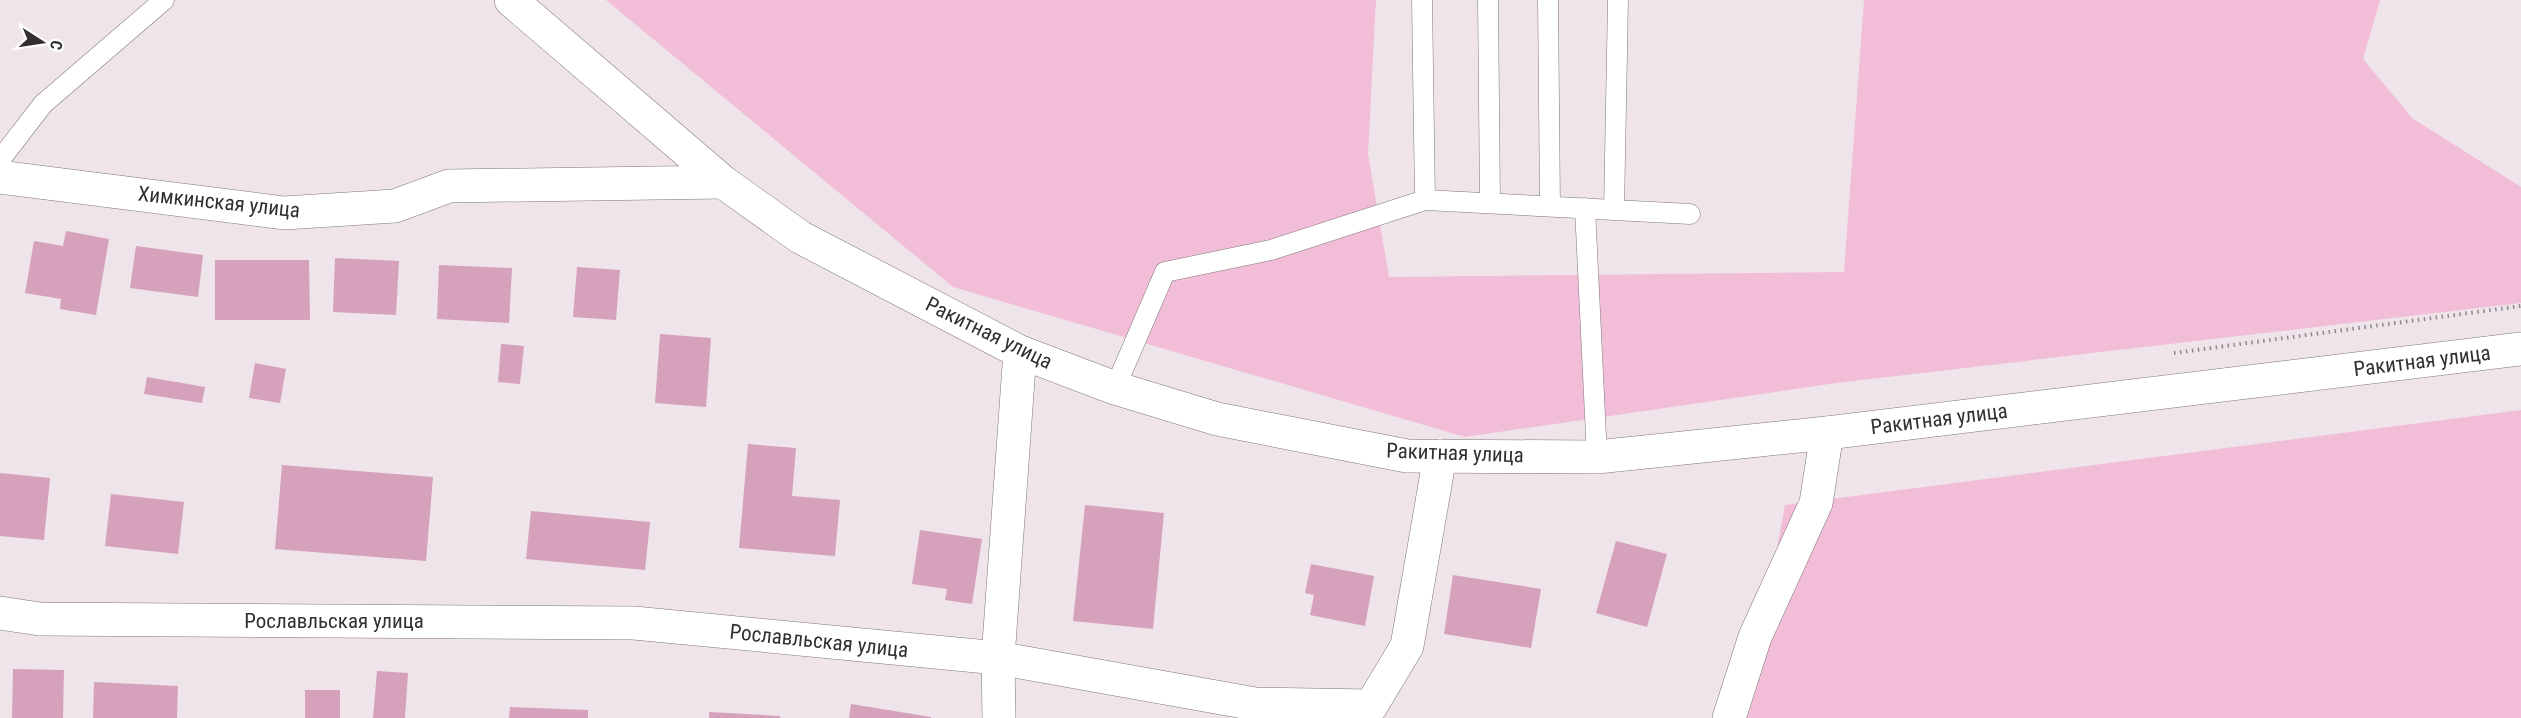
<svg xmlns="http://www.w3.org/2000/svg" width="2521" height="718" font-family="'Roboto Condensed',sans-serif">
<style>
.green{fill:#f2bdd7}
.building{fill:#d6a1bb}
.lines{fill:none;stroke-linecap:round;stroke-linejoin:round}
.service-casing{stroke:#80777b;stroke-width:21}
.minor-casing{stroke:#80777b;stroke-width:34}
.tertiary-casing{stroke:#80777b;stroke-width:34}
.path{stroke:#8f888b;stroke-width:4;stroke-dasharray:1.5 4.5;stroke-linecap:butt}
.service{stroke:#fff;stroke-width:20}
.minor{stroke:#fff;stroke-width:33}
.tertiary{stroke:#fff;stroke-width:33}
.labels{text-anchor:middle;stroke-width:4.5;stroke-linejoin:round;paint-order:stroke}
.street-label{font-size:21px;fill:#332f31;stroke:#fff}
</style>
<rect width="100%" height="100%" fill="#eee4e9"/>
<path class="green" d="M 606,0 L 1376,0 L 1368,154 L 1389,277 L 1844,272 L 1864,0 L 2380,0 L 2363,59 L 2412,118 L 2521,187 L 2521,303 L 1836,383 L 1465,437 L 953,287 Z
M 2521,410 L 2521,718 L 1745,718 L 1785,505 Z"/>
<path class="building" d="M 66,231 L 109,239 L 96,315 L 60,309 L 61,299 L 25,293 L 34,241 L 63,246 Z
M 136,246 L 203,255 L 198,297 L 130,288 Z
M 335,258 L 399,261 L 396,315 L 333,312 Z
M 215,260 L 309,260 L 310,320 L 215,320 Z
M 439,265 L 512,268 L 509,323 L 437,319 Z
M 577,267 L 620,270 L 616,320 L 573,317 Z
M 660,334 L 711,338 L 706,407 L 655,403 Z
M 501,344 L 524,346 L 520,384 L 498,382 Z
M 255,363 L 286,369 L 280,403 L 249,398 Z
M 147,377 L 205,387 L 202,403 L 144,394 Z
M 748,444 L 796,448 L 792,496 L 840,500 L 835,556 L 739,548 Z
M 282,465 L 433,477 L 426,561 L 275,549 Z
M 0,473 L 50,478 L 44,540 L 0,536 Z
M 111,494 L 184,502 L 178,554 L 105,546 Z
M 1085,505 L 1164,513 L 1153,629 L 1073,621 Z
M 531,511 L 650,522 L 645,570 L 526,559 Z
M 920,530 L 982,539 L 972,604 L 945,600 L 947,589 L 912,584 Z
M 1616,541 L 1667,554 L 1647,627 L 1596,613 Z
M 1311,564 L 1374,576 L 1365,626 L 1310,615 L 1314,595 L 1305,593 Z
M 1453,575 L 1541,589 L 1531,648 L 1444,634 Z
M 13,669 L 64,670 L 63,718 L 12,718 Z
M 377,671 L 408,673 L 405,718 L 373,718 Z
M 94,682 L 178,686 L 177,718 L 93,718 Z
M 305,690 L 340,690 L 340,718 L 305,718 Z
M 851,704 L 931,717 L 931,718 L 849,718 Z
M 510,707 L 588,710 L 588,718 L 509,718 Z
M 709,712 L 780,716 L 780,718 L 709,718 Z"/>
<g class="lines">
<g class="service-casing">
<path id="service" d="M 1422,0 L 1425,200
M 1488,0 L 1490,203
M 1548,0 L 1550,206
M 0,160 L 43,104 L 164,0
M 1585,208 L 1597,457
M 1614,210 L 1618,0
M 1115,388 L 1165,272 L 1271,250 L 1425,200 L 1690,214"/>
</g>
<g class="minor-casing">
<path id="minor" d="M 0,177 L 284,213 L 395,206 L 449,186 L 723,182
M 0,613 L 40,619 L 634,623 L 998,658 L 1255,704 L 1371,706 L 1407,646 L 1440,456
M 999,718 L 998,658 L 1020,352
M 1729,718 L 1755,637 L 1816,503 L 1827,433"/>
</g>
<g class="tertiary-casing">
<path id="tertiary" d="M 511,0 L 723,182 L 800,237 L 1020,352 L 1115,388 L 1217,419 L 1407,456 L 1597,457 L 1827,433 L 2521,349"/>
</g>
<path class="path" d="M 2174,353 L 2521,306"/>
<use href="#service" class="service"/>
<use href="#minor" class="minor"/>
<use href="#tertiary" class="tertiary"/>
</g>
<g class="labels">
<g class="street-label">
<text transform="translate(219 202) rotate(6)" y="7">Химкинская улица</text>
<text transform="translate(989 333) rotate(26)" y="7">Ракитная улица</text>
<text transform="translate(2422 361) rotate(-7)" y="7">Ракитная улица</text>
<text transform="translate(1939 419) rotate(-7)" y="7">Ракитная улица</text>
<text transform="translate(1455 453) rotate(2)" y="7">Ракитная улица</text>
<text x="334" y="628">Рославльская улица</text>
<text transform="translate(819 641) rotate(6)" y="7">Рославльская улица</text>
</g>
</g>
<g transform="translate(42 42) rotate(102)" stroke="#ffffff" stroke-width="4.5" paint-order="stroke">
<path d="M0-4.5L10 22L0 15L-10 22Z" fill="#332f31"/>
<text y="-9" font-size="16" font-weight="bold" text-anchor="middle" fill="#332f31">С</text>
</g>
</svg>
